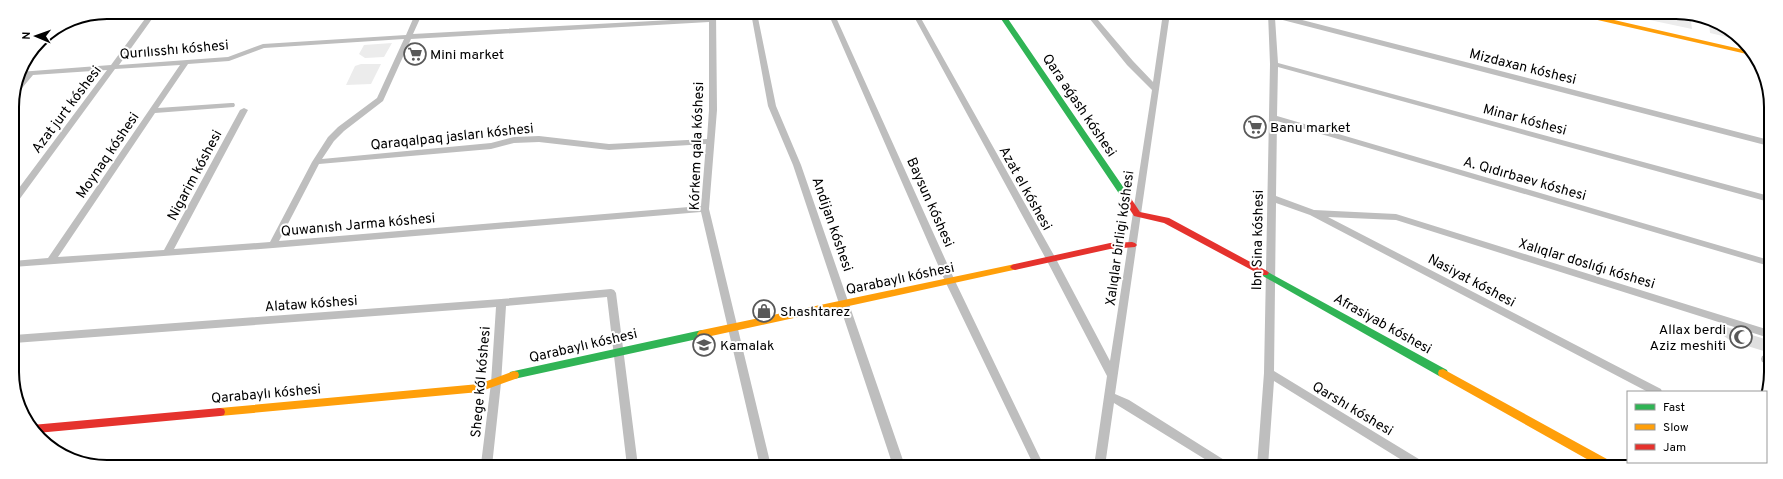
<svg xmlns="http://www.w3.org/2000/svg" width="1783" height="479" font-family="Overpass,sans-serif">
<style>
.green{fill:#ececec}
.building{fill:#dfdfdf}
.lines{fill:none;stroke-linecap:round;stroke-linejoin:round}
.street{fill:#bebebe;fill-rule:evenodd}
.fast{fill:#30b455;fill-rule:evenodd}
.slow{fill:#ff9f0a;fill-rule:evenodd}
.jam{fill:#e5322d;fill-rule:evenodd}
.labels{text-anchor:middle;stroke-width:4;stroke-linejoin:round;paint-order:stroke}
.street-label{font-size:14px;fill:#000;stroke:#fff}
.poi-label{font-size:14px;fill:#000;stroke:#fff;text-anchor:start}
.rim{fill:none;stroke:#000;stroke-width:2}
</style>
<rect width="100%" height="100%" fill="#fff"/>
<path class="green" d="M 1648,14 L 1690,14 L 1692,29 L 1645,19 Z
M 1709,22 L 1743,40 L 1744,41 L 1710,33 Z
M 392,43 L 384,57 L 365,58 L 359,54 L 364,45 Z
M 361,64 L 381,64 L 371,84 L 346,85 L 355,66 Z"/>
<path class="building" d="M 1720,325 L 1768,340 L 1769,348 L 1766,347 L 1767,352 L 1731,341 L 1721,334 Z"/>
<g class="lines">
<path class="street" d="M 150,12 L 157,12 L 119,65 L 228,57 L 263,44 L 406,35 L 416,12 L 423,12 L 413,34 L 709,18 L 710,13 L 716,13 L 717,110 L 709,209 L 771,466 L 760,466 L 701,212 L 273,248 L 13,267 L 13,261 L 48,258 L 180,65 L 115,69 L 16,204 L 13,205 L 13,196 L 107,70 L 33,75 L 17,94 L 14,94 L 16,85 L 24,76 L 18,76 L 19,72 L 111,65 ZM 709,22 L 709,110 L 707,139 L 609,144 L 539,136 L 514,137 L 491,143 L 322,159 L 334,141 L 344,131 L 383,101 L 411,39 ZM 404,39 L 377,98 L 338,127 L 328,137 L 312,162 L 270,242 L 174,249 L 248,110 L 244,108 L 240,110 L 164,250 L 58,257 L 155,113 L 234,107 L 235,105 L 234,103 L 231,103 L 158,108 L 188,64 L 229,61 L 264,48 ZM 539,142 L 609,150 L 706,144 L 701,206 L 279,241 L 319,164 L 491,149 L 514,143 Z
M 751,13 L 757,13 L 776,106 L 801,165 L 905,466 L 893,466 L 793,165 L 768,106 Z
M 828,13 L 834,13 L 955,281 L 1044,466 L 1034,466 L 945,281 Z
M 912,13 L 918,13 L 1056,259 L 1110,361 L 1152,90 L 1127,65 L 1085,13 L 1092,13 L 1133,61 L 1153,82 L 1163,13 L 1170,13 L 1115,394 L 1129,400 L 1229,463 L 1230,466 L 1216,466 L 1114,403 L 1105,466 L 1094,466 L 1107,376 L 1046,259 Z
M 1268,13 L 1275,13 L 1769,140 L 1769,146 L 1275,18 L 1278,63 L 1769,196 L 1769,202 L 1278,67 L 1277,116 L 1769,260 L 1769,266 L 1277,121 L 1276,196 L 1314,210 L 1396,214 L 1769,330 L 1769,338 L 1396,220 L 1328,217 L 1661,389 L 1662,392 L 1648,392 L 1310,215 L 1276,203 L 1274,371 L 1427,464 L 1428,467 L 1413,467 L 1274,381 L 1268,466 L 1257,466 L 1264,373 L 1270,64 Z
M 611,289 L 614,290 L 616,293 L 638,466 L 627,466 L 607,297 L 506,306 L 501,383 L 492,466 L 482,466 L 481,464 L 491,383 L 496,307 L 14,343 L 14,335 L 501,299 Z
M 1766,355 L 1769,356 L 1769,364 L 1762,362 L 1761,359 L 1762,356 Z"/>
<path class="fast" d="M 997,13 L 1004,13 L 1128,194 L 1129,196 L 1128,198 L 1122,198 Z
M 1264,270 L 1447,370 L 1448,373 L 1447,376 L 1443,377 L 1439,376 L 1261,275 L 1259,273 L 1261,271 Z
M 702,330 L 705,331 L 707,334 L 705,337 L 702,338 L 514,379 L 510,378 L 509,375 L 510,372 L 514,371 Z"/>
<path class="slow" d="M 1577,14 L 1588,14 L 1749,51 L 1751,55 L 1580,16 Z
M 1015,264 L 1018,265 L 1020,267 L 1018,269 L 702,338 L 699,337 L 697,334 L 699,331 L 702,330 Z
M 1443,369 L 1616,464 L 1617,467 L 1601,467 L 1439,376 L 1438,373 L 1439,370 Z
M 514,371 L 518,372 L 519,375 L 518,378 L 479,392 L 220,416 L 216,415 L 215,412 L 216,409 L 220,408 L 479,384 Z"/>
<path class="jam" d="M 1125,193 L 1128,194 L 1140,212 L 1169,218 L 1267,271 L 1269,273 L 1267,275 L 1261,275 L 1164,223 L 1134,216 L 1121,196 Z
M 1132,242 L 1135,243 L 1137,245 L 1135,247 L 1110,249 L 1015,270 L 1012,269 L 1010,267 L 1012,265 L 1015,264 L 1110,243 Z
M 220,408 L 224,409 L 225,412 L 224,415 L 220,416 L 37,433 L 32,425 Z"/>
</g>
<defs>
<g id="supermarket-ring" transform="scale(1.15)"><circle r="9.5" fill="#fff" stroke="#595959" stroke-width="1.5"/><path d="M-6-5.5h2.5l.6 2H6L4.5 2H-2.5L-4.4-4H-6ZM-1.5 3.2a1.3 1.3 0 1 0 .1 0ZM3 3.2a1.3 1.3 0 1 0 .1 0Z" fill="#595959"/></g>
<g id="shop-ring" transform="scale(1.15)"><circle r="9.5" fill="#fff" stroke="#595959" stroke-width="1.5"/><path d="M-5-2.5h2.3a2.7 3.5 0 0 1 5.4 0H5L5.5 6h-11ZM-1.5-2.5h3a1.5 2.3 0 0 0-3 0Z" fill="#595959"/></g>
<g id="mosque-ring" transform="scale(1.15)"><circle r="9.5" fill="#fff" stroke="#595959" stroke-width="1.5"/><path d="M3.5-4.9A6 6 0 1 0 3.5 4.9A5 5 0 1 1 3.5-4.9Z" fill="#595959"/></g>
<g id="school-ring" transform="scale(1.15)"><circle r="9.5" fill="#fff" stroke="#595959" stroke-width="1.5"/><path d="M0-5L7-2L0 1L-7-2ZM-4 1L0 2.5L4 1V4Q0 6-4 4Z" fill="#595959"/></g>
</defs>
<g fill-rule="evenodd">
<use href="#supermarket-ring" x="415" y="54"/>
<use href="#supermarket-ring" x="1255" y="127"/>
<use href="#shop-ring" x="764" y="311"/>
<use href="#mosque-ring" x="1741" y="337"/>
<use href="#school-ring" x="704" y="345"/>
</g>
<g class="labels">
<g class="street-label">
<text transform="translate(174 49) rotate(-5)" y="5">Qurılısshı kóshesi</text>
<text transform="translate(1523 66) rotate(14)" y="5">Mizdaxan kóshesi</text>
<text transform="translate(1080 105) rotate(56)" y="5">Qara aǵash kóshesi</text>
<text transform="translate(66 109) rotate(-53)" y="5">Azat jurt kóshesi</text>
<text transform="translate(1525 119) rotate(15)" y="5">Minar kóshesi</text>
<text transform="translate(452 136) rotate(-6)" y="5">Qaraqalpaq jasları kóshesi</text>
<text transform="translate(696 146) rotate(-88)" y="5">Kórkem qala kóshesi</text>
<text transform="translate(107 155) rotate(-56)" y="5">Moynaq kóshesi</text>
<text transform="translate(194 175) rotate(-62)" y="5">Nigarim kóshesi</text>
<text transform="translate(1525 178) rotate(16)" y="5">A. Qıdırbaev kóshesi</text>
<text transform="translate(1026 188) rotate(61)" y="5">Azat el kóshesi</text>
<text transform="translate(931 202) rotate(66)" y="5">Baysun kóshesi</text>
<text transform="translate(358 224) rotate(-5)" y="5">Quwanısh Jarma kóshesi</text>
<text transform="translate(833 224) rotate(71)" y="5">Andijan kóshesi</text>
<text transform="translate(1119 238) rotate(-82)" y="5">Xalıqlar birligi kóshesi</text>
<text transform="translate(1257 240) rotate(-89)" y="5">Ibn Sina kóshesi</text>
<text transform="translate(1587 263) rotate(17)" y="5">Xalıqlar doslıǵı kóshesi</text>
<text transform="translate(900 278) rotate(-12)" y="5">Qarabaylı kóshesi</text>
<text transform="translate(1472 280) rotate(28)" y="5">Nasiyat kóshesi</text>
<text transform="translate(311 303) rotate(-4)" y="5">Alataw kóshesi</text>
<text transform="translate(1383 323) rotate(29)" y="5">Afrasiyab kóshesi</text>
<text transform="translate(583 345) rotate(-13)" y="5">Qarabaylı kóshesi</text>
<text transform="translate(480 382) rotate(-85)" y="5">Shege kól kóshesi</text>
<text transform="translate(266 393) rotate(-5)" y="5">Qarabaylı kóshesi</text>
<text transform="translate(1353 408) rotate(31)" y="5">Qarshı kóshesi</text>
</g>
<g class="poi-label">
<text x="430" y="59">Mini market</text>
<text x="1270" y="132">Banu market</text>
<text x="780" y="316">Shashtarez</text>
<text x="1726" y="334" text-anchor="end">Allax berdi<tspan x="1726" dy="16">Aziz meshiti</tspan></text>
<text x="720" y="350">Kamalak</text>
</g>
</g>
<path d="M0 0H1783V479H0ZM107 19H1676A88 88 0 0 1 1764 107V372A88 88 0 0 1 1676 460H107A88 88 0 0 1 19 372V107A88 88 0 0 1 107 19Z" fill="#fff" fill-rule="evenodd"/>
<path class="rim" d="M107 19H1676A88 88 0 0 1 1764 107V372A88 88 0 0 1 1676 460H107A88 88 0 0 1 19 372V107A88 88 0 0 1 107 19Z"/>
<rect x="1627" y="391" width="140" height="72" fill="#ffffff" stroke="#999999"/>
<rect x="1635" y="404" width="20" height="6" fill="#30b455" stroke="#999999"/>
<text x="1663" y="411" font-size="12" fill="#000000">Fast</text>
<rect x="1635" y="424" width="20" height="6" fill="#ff9f0a" stroke="#999999"/>
<text x="1663" y="431" font-size="12" fill="#000000">Slow</text>
<rect x="1635" y="444" width="20" height="6" fill="#e5322d" stroke="#999999"/>
<text x="1663" y="451" font-size="12" fill="#000000">Jam</text>
<g transform="translate(36 36) rotate(272)" stroke="#ffffff" stroke-width="3" paint-order="stroke">
<path d="M0-3L7 15L0 10L-7 15Z" fill="#000000"/>
<text y="-6" font-size="11" font-weight="bold" text-anchor="middle" fill="#000000">N</text>
</g>
</svg>
